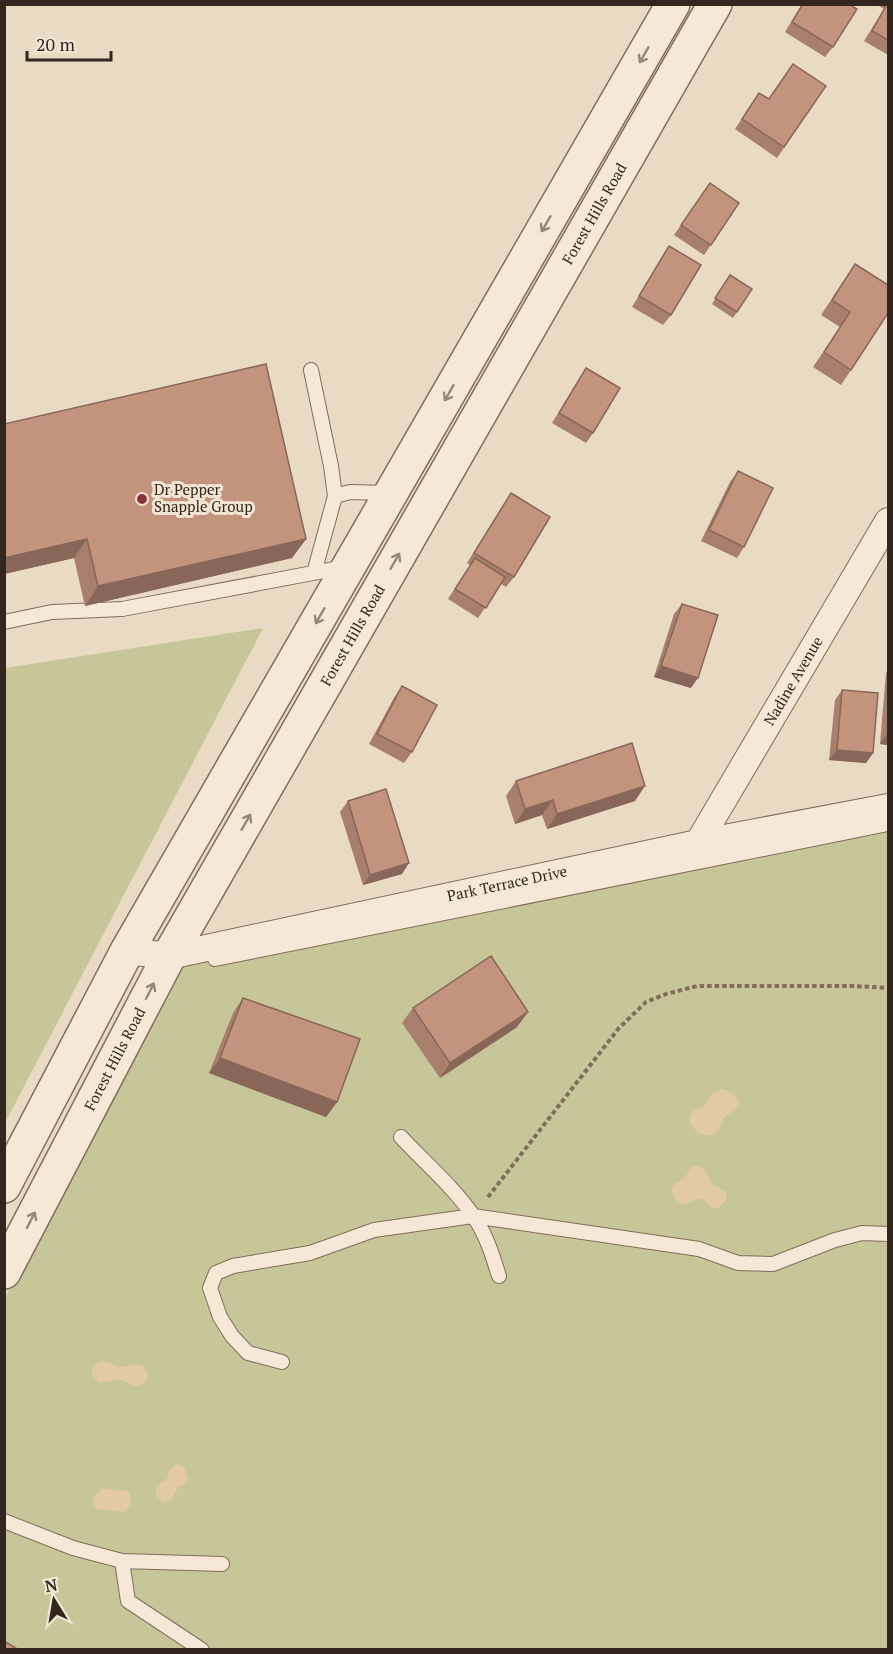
<svg xmlns="http://www.w3.org/2000/svg" width="893" height="1654" font-family="'PT Serif',serif">
<style>
.green{fill:#c6c699}
.sand{fill:#e2cba4}
.lines{fill:none;stroke-linecap:round;stroke-linejoin:round}
.service-casing{stroke:#826c5c;stroke-width:16}
.minor-casing{stroke:#826c5c;stroke-width:28}
.tertiary-casing{stroke:#826c5c;stroke-width:36}
.path{stroke:#826c5c;stroke-width:4;stroke-dasharray:4.5 3;stroke-linecap:butt}
.service{stroke:#f5e8d6;stroke-width:14}
.minor{stroke:#f5e8d6;stroke-width:26}
.tertiary{stroke:#f5e8d6;stroke-width:33}
.wall{fill:#a87e6c}
.shaded-wall{fill:#886758}
.building{fill:#c3937e;stroke:#886758;stroke-width:1.5}
.oneway{stroke:#94877a}
.poi-dot{fill:#8b333d;stroke:#f1e5d3;stroke-width:2}
.labels{text-anchor:middle;stroke-width:6;stroke-linejoin:round;paint-order:stroke}
.street-label{font-size:15px;fill:#33261f;stroke:#f1e5d3}
.poi-label{font-size:15px;fill:#33261f;stroke:#f1e5d3;text-anchor:start}
</style>
<rect width="100%" height="100%" fill="#e9dac4"/>
<path class="green" d="M 263,628 L 5,1123 L 5,668 Z
M 888,815 L 888,1649 L 5,1649 L 4,1300 L 182,959 Z"/>
<path class="sand" d="M 722,1089 C 730,1091 737,1095 739,1104 C 735,1111 730,1112 725,1117 C 721,1120 722,1126 719,1130 C 709,1141 695,1133 690,1123 C 689,1106 700,1111 707,1102 C 712,1095 713,1091 722,1089 Z
M 699,1166 L 704,1169 L 711,1183 L 726,1192 L 726,1200 L 718,1208 L 712,1208 L 702,1198 L 685,1204 L 679,1203 L 674,1198 L 672,1191 L 674,1185 L 685,1177 L 692,1167 Z
M 103,1361 L 120,1367 L 139,1364 C 146,1367 149,1373 147,1380 L 138,1387 L 119,1379 L 100,1383 L 93,1378 C 90,1370 94,1362 103,1361 Z
M 178,1464 L 184,1467 L 188,1479 L 184,1484 L 177,1488 L 172,1500 L 164,1503 L 156,1497 L 156,1487 L 167,1479 L 170,1469 Z
M 102,1489 L 126,1491 L 130,1493 L 131,1506 L 125,1512 L 95,1509 C 90,1501 95,1494 102,1489 Z"/>
<g class="lines">
<g class="service-casing">
<path id="service" d="M 311,370 L 331,466 L 335,496
M 314,573 L 335,496 L 350,492 L 389,493
M 4,622 L 52,612 L 122,609 L 345,567
M 215,959 L 888,824
M 401,1137 C 426,1164 456,1189 476,1220 C 487,1237 493,1257 499,1276
M 282,1362 L 248,1353 L 232,1336 L 220,1317 L 210,1288 L 216,1273 L 233,1266 L 310,1253 L 374,1230 L 473,1216 L 699,1249 L 738,1263 L 773,1264 L 835,1240 L 862,1233 L 888,1234
M 4,1521 L 73,1548 L 122,1561 L 222,1564
M 122,1561 L 128,1601 L 202,1650"/>
</g>
<g class="minor-casing">
<g id="minor">
<path id="s1" d="M 698,843 L 888,521"/>
<path id="s2" d="M 127,951 L 169,956 L 698,843 L 888,807"/>
</g>
</g>
<g class="tertiary-casing">
<g id="tertiary">
<path d="M 4,1186 L 127,951 L 673,4"/>
<path id="s3" d="M 4,1272 L 169,956 L 715,4"/>
</g>
</g>
<path class="path" d="M 488,1197 L 619,1028 L 646,1002 L 666,994 L 697,986 L 855,986 L 888,988"/>
<use href="#service" class="service"/>
<use href="#minor" class="minor"/>
<use href="#tertiary" class="tertiary"/>
</g>
<path class="wall" d="M 802,4 L 849,4 L 833,47 L 825,57 L 785,32 Z
M 876,4 L 888,4 L 888,55 L 864,41 L 884,9 Z
M 826,86 L 777,158 L 735,129 L 759,93 L 768,99 Z
M 710,183 L 739,203 L 704,255 L 674,235 Z
M 669,246 L 671,315 L 663,325 L 632,307 Z
M 855,264 L 851,370 L 841,385 L 813,367 L 840,327 L 821,315 Z
M 730,275 L 752,289 L 733,318 L 712,304 Z
M 586,368 L 593,433 L 586,443 L 552,423 Z
M 4,424 L 306,539 L 292,558 L 85,606 L 74,558 L 4,574 Z
M 738,471 L 744,547 L 737,558 L 701,541 L 730,482 Z
M 511,493 L 514,577 L 506,587 L 501,584 L 478,618 L 448,599 L 470,565 L 467,563 Z
M 682,604 L 691,688 L 654,677 L 674,614 Z
M 888,669 L 888,745 L 880,744 L 886,673 Z
M 402,686 L 412,752 L 404,763 L 369,744 L 395,696 Z
M 842,690 L 873,753 L 866,763 L 829,760 L 835,700 Z
M 516,781 L 635,801 L 547,829 L 542,815 L 515,824 L 506,796 Z
M 348,801 L 402,874 L 363,885 L 340,812 Z
M 243,998 L 337,1102 L 326,1117 L 209,1073 L 233,1013 Z
M 413,1008 L 517,1027 L 440,1078 L 402,1023 Z"/>
<path class="shaded-wall" d="M 87,539 L 74,558 L 4,574 L 4,558 Z
M 306,539 L 292,558 L 85,606 L 98,586 Z
M 661,666 L 698,678 L 691,688 L 654,677 Z
M 888,732 L 888,745 L 880,744 Z
M 837,750 L 873,753 L 866,763 L 829,760 Z
M 645,786 L 635,801 L 547,829 L 557,814 Z
M 553,800 L 542,815 L 515,824 L 525,809 Z
M 409,863 L 402,874 L 363,885 L 370,875 Z
M 528,1012 L 517,1027 L 440,1078 L 450,1063 Z
M 220,1058 L 337,1102 L 326,1117 L 209,1073 Z"/>
<path class="building" d="M 803,4 L 849,4 L 857,9 L 833,47 L 792,22 Z
M 887,4 L 888,5 L 888,40 L 872,31 Z
M 793,64 L 826,86 L 784,147 L 742,119 L 759,93 L 769,99 Z
M 710,183 L 739,203 L 711,245 L 681,225 Z
M 669,246 L 701,265 L 671,315 L 639,296 Z
M 855,264 L 888,285 L 888,313 L 851,370 L 824,352 L 850,312 L 832,300 Z
M 730,275 L 752,289 L 737,312 L 715,298 Z
M 266,364 L 306,539 L 98,586 L 87,539 L 4,558 L 4,424 Z
M 586,368 L 620,388 L 593,433 L 559,413 Z
M 738,471 L 773,488 L 744,547 L 709,530 Z
M 511,493 L 550,517 L 514,577 L 474,553 Z
M 475,558 L 505,577 L 486,608 L 455,589 Z
M 682,604 L 718,615 L 698,678 L 661,666 Z
M 402,686 L 437,705 L 412,752 L 377,734 Z
M 842,690 L 878,693 L 873,753 L 837,750 Z
M 632,743 L 645,786 L 557,814 L 553,800 L 525,809 L 516,781 Z
M 386,789 L 409,863 L 370,875 L 348,801 Z
M 491,956 L 528,1012 L 450,1063 L 413,1008 Z
M 243,998 L 360,1039 L 337,1102 L 220,1058 Z
M 4,1641 L 19,1650 L 4,1650 Z"/>
<defs><path id="oneway-shaft" d="M-6 0H5M1.5-3L5.5 0L1.5 3" fill="none" stroke-width="1.6" stroke-linecap="round" stroke-linejoin="round" transform="scale(1.5)"/></defs>
<g class="oneway">
<use href="#oneway-shaft" transform="translate(644 55) rotate(120)"/>
<use href="#oneway-shaft" transform="translate(546 224) rotate(120)"/>
<use href="#oneway-shaft" transform="translate(449 393) rotate(120)"/>
<use href="#oneway-shaft" transform="translate(395 561) rotate(-60)"/>
<use href="#oneway-shaft" transform="translate(320 616) rotate(120)"/>
<use href="#oneway-shaft" transform="translate(246 822) rotate(-60)"/>
<use href="#oneway-shaft" transform="translate(150 991) rotate(-63)"/>
<use href="#oneway-shaft" transform="translate(31 1220) rotate(-63)"/>
</g>
<circle class="poi-dot" cx="142" cy="499" r="6"/>
<g class="labels">
<g class="street-label">
<text dy="5" stroke="none"><textPath href="#s3" startOffset="1212">Forest Hills Road</textPath></text>
<text dy="5" stroke="none"><textPath href="#s3" startOffset="726">Forest Hills Road</textPath></text>
<text dy="5" stroke="none"><textPath href="#s1" startOffset="188">Nadine Avenue</textPath></text>
<text dy="5" stroke="none"><textPath href="#s2" startOffset="388">Park Terrace Drive</textPath></text>
<text dy="5" stroke="none"><textPath href="#s3" startOffset="240">Forest Hills Road</textPath></text>
</g>
<g class="poi-label">
<text x="154" y="495">Dr Pepper<tspan x="154" dy="17">Snapple Group</tspan></text>
</g>
</g>
<rect width="893" height="1654" fill="none" stroke="#33261f" stroke-width="12"/>
<g transform="translate(54 1600) rotate(349)" stroke="#f1e5d3" stroke-width="4.5" paint-order="stroke">
<path d="M0-4.5L10 22L0 15L-10 22Z" fill="#33261f"/>
<text y="-9" font-size="16" font-weight="bold" text-anchor="middle" fill="#33261f">N</text>
</g>
<path d="M27 51v9h84v-9" fill="none" stroke="#33261f" stroke-width="3"/>
<text x="36" y="51" font-size="18" fill="#33261f" stroke="#f1e5d3" stroke-width="4.5" paint-order="stroke">20 m</text>
</svg>
